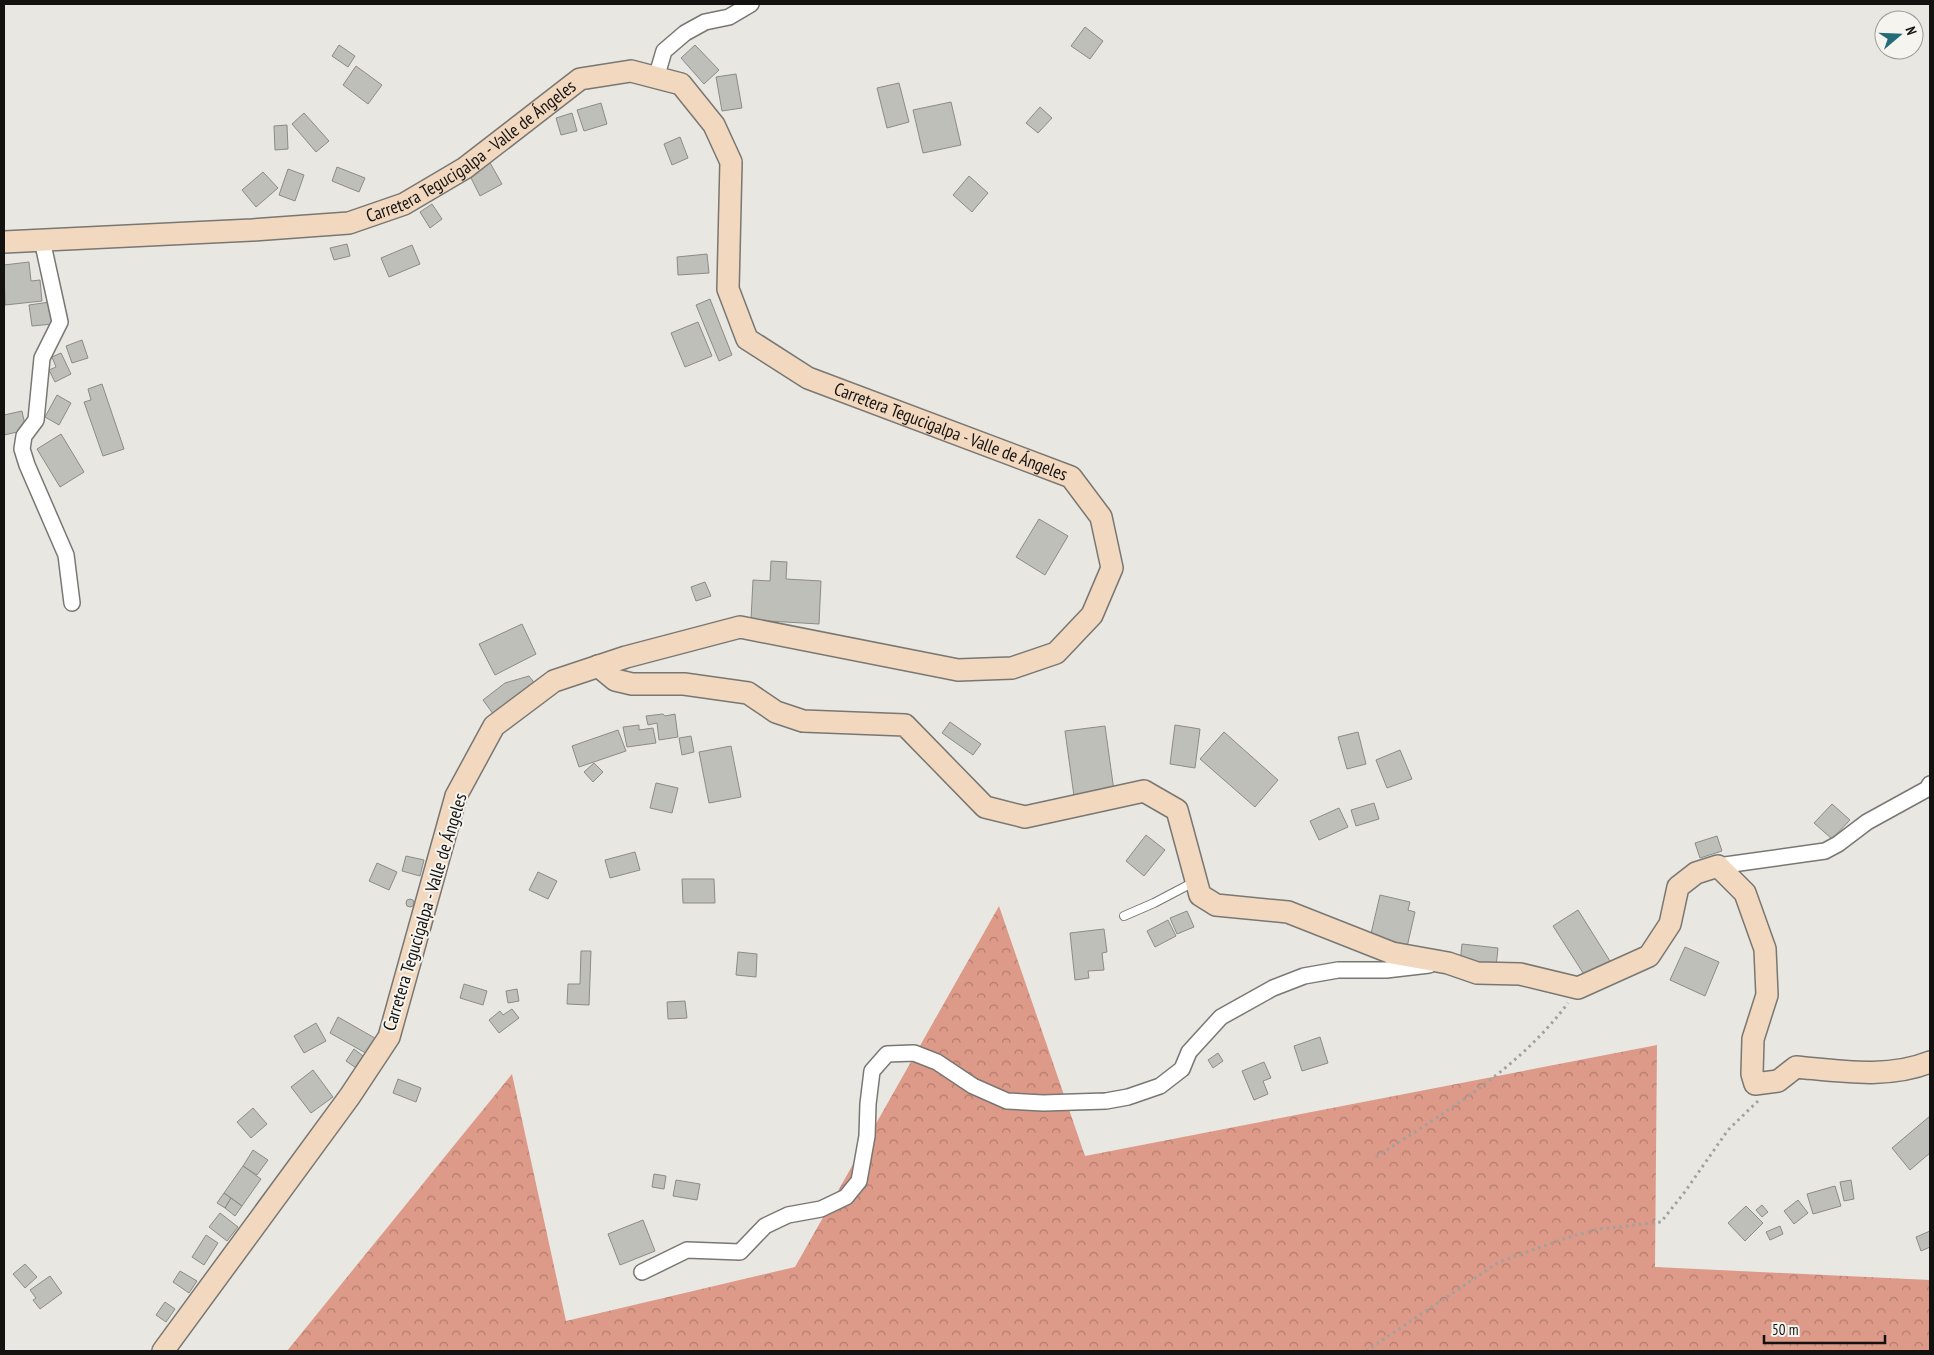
<svg xmlns="http://www.w3.org/2000/svg" width="1934" height="1355" font-family="'PT Sans Narrow',sans-serif">
<style>
.forest{fill:url(#forest-crowns)}
.building{fill:#bfbfba;stroke:#8b8b87}
.lines{fill:none;stroke-linecap:round;stroke-linejoin:round}
.lane-casing{stroke:#797773;stroke-width:10}
.street-casing{stroke:#797773;stroke-width:18}
.secondary-casing{stroke:#797773;stroke-width:24}
.path{stroke:#a3a19e;stroke-width:3;stroke-dasharray:2.5 4;stroke-linecap:butt}
.lane{stroke:#fff;stroke-width:8}
.street{stroke:#fff;stroke-width:15}
.secondary{stroke:#f1d8bf;stroke-width:21}
.labels{text-anchor:middle;stroke-width:4;stroke-linejoin:round;paint-order:stroke}
.street-label{font-size:18px;fill:#131211;stroke:#f6f4ef}
</style>
<defs>
<pattern id="forest-crowns" width="20" height="18" patternUnits="userSpaceOnUse" patternTransform="scale(1.25)"><rect width="20" height="18" fill="#dd9a88"/><path d="M2 6a3 3 0 1 1 6 0M12 15a3 3 0 1 1 6 0" fill="none" stroke="#b27c6e"/></pattern>
</defs>
<rect width="100%" height="100%" fill="#e9e7e2"/>
<path class="forest" d="M 999,906 L 1085,1156 L 1657,1045 L 1655,1267 L 1930,1280 L 1930,1351 L 287,1351 L 512,1074 L 566,1321 L 795,1267 Z"/>
<path class="building" d="M 1085,27 L 1103,41 L 1090,59 L 1071,46 Z
M 339,45 L 355,56 L 348,67 L 332,56 Z
M 695,45 L 719,70 L 704,84 L 681,58 Z
M 356,66 L 382,85 L 368,104 L 343,85 Z
M 736,74 L 742,108 L 722,111 L 716,77 Z
M 899,83 L 909,122 L 887,128 L 877,88 Z
M 951,102 L 961,145 L 923,153 L 913,110 Z
M 601,103 L 607,124 L 584,131 L 577,110 Z
M 1040,107 L 1052,118 L 1038,133 L 1026,123 Z
M 304,113 L 329,141 L 316,152 L 292,124 Z
M 572,113 L 577,131 L 561,135 L 556,118 Z
M 287,125 L 288,149 L 275,150 L 274,126 Z
M 680,137 L 688,158 L 672,165 L 664,144 Z
M 489,161 L 502,184 L 480,196 L 468,172 Z
M 337,167 L 365,178 L 359,192 L 332,181 Z
M 288,169 L 304,175 L 295,201 L 279,195 Z
M 263,172 L 278,188 L 256,207 L 242,190 Z
M 969,176 L 988,193 L 972,212 L 953,195 Z
M 432,204 L 442,219 L 430,228 L 420,212 Z
M 347,244 L 350,256 L 334,260 L 330,248 Z
M 412,245 L 420,264 L 389,277 L 381,258 Z
M 707,254 L 709,273 L 678,275 L 677,257 Z
M 29,262 L 31,281 L 40,280 L 42,301 L 5,305 L 4,265 Z
M 710,299 L 732,355 L 719,361 L 696,305 Z
M 50,302 L 53,324 L 32,326 L 29,305 Z
M 698,322 L 712,356 L 685,367 L 671,333 Z
M 82,340 L 88,358 L 72,363 L 66,346 Z
M 61,353 L 71,374 L 55,382 L 49,370 L 56,367 L 52,357 Z
M 102,384 L 124,449 L 103,456 L 84,402 L 91,400 L 88,389 Z
M 57,395 L 71,403 L 59,425 L 45,417 Z
M 22,411 L 26,430 L 4,435 L 4,415 Z
M 61,434 L 84,472 L 60,487 L 37,449 Z
M 1039,519 L 1068,536 L 1045,575 L 1016,557 Z
M 771,561 L 787,562 L 786,579 L 821,581 L 819,624 L 751,620 L 753,580 L 770,581 Z
M 705,582 L 711,596 L 696,601 L 691,587 Z
M 522,624 L 536,654 L 495,675 L 479,644 Z
M 529,676 L 536,685 L 499,722 L 483,700 L 505,683 Z
M 663,714 L 665,716 L 675,714 L 678,737 L 659,740 L 657,723 L 648,725 L 646,716 Z
M 950,722 L 981,744 L 973,755 L 942,733 Z
M 639,725 L 639,730 L 653,728 L 656,743 L 627,747 L 623,727 Z
M 1175,725 L 1200,729 L 1195,768 L 1170,764 Z
M 1105,726 L 1114,791 L 1074,796 L 1065,731 Z
M 618,730 L 626,751 L 579,767 L 572,746 Z
M 1224,732 L 1278,780 L 1255,807 L 1200,759 Z
M 1358,732 L 1366,764 L 1347,769 L 1338,737 Z
M 691,736 L 694,752 L 682,755 L 679,738 Z
M 731,746 L 741,797 L 709,803 L 699,752 Z
M 1400,750 L 1412,779 L 1387,788 L 1376,760 Z
M 594,763 L 603,772 L 593,782 L 584,772 Z
M 656,783 L 678,788 L 672,813 L 650,808 Z
M 1374,803 L 1379,819 L 1356,826 L 1351,810 Z
M 1832,804 L 1850,820 L 1832,839 L 1814,823 Z
M 1339,808 L 1348,827 L 1319,840 L 1310,821 Z
M 1146,835 L 1165,850 L 1144,876 L 1126,861 Z
M 1717,836 L 1722,851 L 1700,858 L 1695,843 Z
M 635,852 L 640,870 L 610,878 L 605,860 Z
M 406,856 L 424,860 L 420,876 L 402,871 Z
M 377,863 L 397,872 L 389,890 L 369,881 Z
M 538,872 L 557,881 L 548,899 L 529,890 Z
M 682,879 L 714,879 L 715,903 L 683,903 Z
M 1380,895 L 1410,902 L 1408,910 L 1415,912 L 1407,947 L 1370,938 Z
M406 903a4 4 0 1 1 8 0a4 4 0 1 1-8 0Z
M 1578,910 L 1610,961 L 1585,976 L 1553,926 Z
M 1187,911 L 1194,927 L 1177,934 L 1170,918 Z
M 1168,920 L 1176,936 L 1155,947 L 1147,931 Z
M 1104,929 L 1107,952 L 1102,953 L 1104,970 L 1088,971 L 1089,978 L 1075,980 L 1070,933 Z
M 1462,944 L 1498,948 L 1496,967 L 1460,963 Z
M 1685,947 L 1719,962 L 1705,996 L 1670,980 Z
M 581,951 L 591,951 L 589,1005 L 567,1004 L 568,984 L 580,984 Z
M 738,952 L 757,954 L 756,977 L 736,975 Z
M 464,984 L 487,991 L 483,1005 L 460,998 Z
M 517,989 L 519,1001 L 508,1003 L 506,991 Z
M 685,1001 L 687,1018 L 668,1019 L 667,1002 Z
M 512,1009 L 519,1018 L 499,1033 L 489,1020 L 500,1011 L 503,1015 Z
M 338,1017 L 380,1041 L 371,1056 L 330,1033 Z
M 316,1023 L 326,1041 L 304,1053 L 294,1036 Z
M 1320,1037 L 1328,1063 L 1302,1071 L 1294,1046 Z
M 354,1049 L 367,1059 L 359,1070 L 346,1061 Z
M 1218,1053 L 1223,1061 L 1213,1068 L 1208,1060 Z
M 1264,1062 L 1271,1078 L 1263,1081 L 1268,1094 L 1254,1100 L 1242,1071 Z
M 313,1070 L 333,1097 L 311,1113 L 291,1087 Z
M 398,1079 L 421,1088 L 416,1102 L 393,1093 Z
M 253,1108 L 267,1124 L 251,1138 L 237,1122 Z
M 1930,1116 L 1930,1153 L 1910,1170 L 1892,1148 Z
M 253,1150 L 268,1160 L 257,1175 L 243,1166 Z
M 243,1166 L 261,1179 L 242,1206 L 224,1193 Z
M 654,1174 L 666,1176 L 664,1189 L 652,1187 Z
M 676,1180 L 700,1184 L 697,1200 L 673,1196 Z
M 1851,1180 L 1854,1199 L 1844,1201 L 1840,1182 Z
M 1835,1186 L 1841,1206 L 1813,1214 L 1807,1194 Z
M 224,1193 L 231,1198 L 225,1208 L 217,1203 Z
M 231,1198 L 242,1206 L 235,1216 L 225,1208 Z
M 1798,1200 L 1808,1213 L 1794,1224 L 1784,1211 Z
M 1762,1205 L 1768,1212 L 1762,1217 L 1756,1210 Z
M 1746,1206 L 1763,1223 L 1745,1241 L 1728,1223 Z
M 220,1213 L 238,1227 L 227,1241 L 209,1227 Z
M 643,1220 L 655,1251 L 620,1265 L 608,1234 Z
M 1780,1226 L 1783,1234 L 1770,1240 L 1766,1232 Z
M 1930,1231 L 1930,1247 L 1921,1251 L 1916,1237 Z
M 206,1235 L 218,1243 L 204,1265 L 192,1257 Z
M 25,1264 L 37,1277 L 25,1288 L 13,1274 Z
M 180,1271 L 197,1281 L 189,1293 L 173,1282 Z
M 50,1276 L 62,1293 L 40,1309 L 33,1300 L 36,1298 L 30,1290 Z
M 165,1302 L 175,1309 L 166,1322 L 156,1315 Z"/>
<g class="lines">
<g class="lane-casing">
<path id="lane" d="M 1124,916 L 1154,903 L 1194,882"/>
</g>
<g class="street-casing">
<path id="street" d="M 656,78 L 664,51 L 685,33 L 705,22 L 729,17 L 751,4
M 42,240 L 60,322 L 42,358 L 36,420 L 24,436 L 22,449 L 27,465 L 66,555 L 72,603
M 1718,866 L 1825,851 L 1838,844 L 1867,822 L 1927,789 L 1930,784
M 642,1272 L 687,1250 L 740,1252 L 765,1226 L 788,1215 L 821,1209 L 846,1197 L 859,1181 L 867,1136 L 868,1104 L 872,1071 L 887,1054 L 914,1053 L 937,1062 L 973,1086 L 1007,1101 L 1043,1103 L 1106,1101 L 1128,1097 L 1160,1086 L 1182,1069 L 1189,1052 L 1221,1017 L 1273,988 L 1304,976 L 1338,970 L 1386,970 L 1429,965"/>
</g>
<g class="secondary-casing">
<g id="secondary">
<path id="s1" d="M 4,242 L 252,230 L 349,223 L 404,204 L 465,168 L 580,79 L 631,71 L 681,84 L 714,125 L 731,162 L 728,289 L 747,339 L 808,378 L 1071,477 L 1101,517 L 1112,568 L 1092,615 L 1056,653 L 1012,668 L 958,670 L 740,627 L 626,657 L 554,681 L 494,726 L 456,796 L 389,1037 L 350,1096 L 163,1351"/>
<path d="M 598,666 L 615,680 L 632,684 L 684,684 L 748,693 L 776,712 L 803,721 L 905,725 L 985,807 L 1025,817 L 1144,791 L 1177,810 L 1200,895 L 1216,905 L 1288,912 L 1392,953 L 1448,963 L 1477,973 L 1520,974 L 1578,988 L 1649,956 L 1670,924 L 1678,887 L 1696,873 L 1718,866 L 1745,893 L 1765,949 L 1767,995 L 1753,1039 L 1752,1074 L 1755,1084 L 1778,1081 L 1796,1067 C 1840,1071 1888,1079 1930,1062"/>
</g>
</g>
<path class="path" d="M 1376,1157 C 1445,1112 1518,1070 1568,1003
M 1366,1351 L 1499,1262 L 1566,1238 L 1599,1229 L 1661,1222 L 1684,1193 L 1728,1130 L 1758,1101"/>
<use href="#lane" class="lane"/>
<use href="#street" class="street"/>
<use href="#secondary" class="secondary"/>
</g>
<g class="labels">
<g class="street-label">
<text dy="6" stroke="none"><textPath href="#s1" startOffset="488">Carretera Tegucigalpa - Valle de Ángeles</textPath></text>
<text dy="6" stroke="none"><textPath href="#s1" startOffset="1222">Carretera Tegucigalpa - Valle de Ángeles</textPath></text>
<text transform="translate(425 912) rotate(-73)" y="6">Carretera Tegucigalpa - Valle de Ángeles</text>
</g>
</g>
<rect width="1934" height="1355" fill="none" stroke="#131211" stroke-width="10"/>
<g transform="translate(1899 35) rotate(71)"><circle r="24" fill="#f6f4ef" stroke="#9b9a96"/>
<path d="M0-4L9 19L0 12L-9 19Z" fill="#246d78"/>
<text y="-8" font-size="14" font-weight="bold" text-anchor="middle" fill="#131211">N</text>
</g>
<path d="M1764 1335v8h121v-8" fill="none" stroke="#131211" stroke-width="2.5"/>
<text x="1772" y="1335" font-size="15" fill="#131211" stroke="#f6f4ef" stroke-width="4" paint-order="stroke">50 m</text>
</svg>
